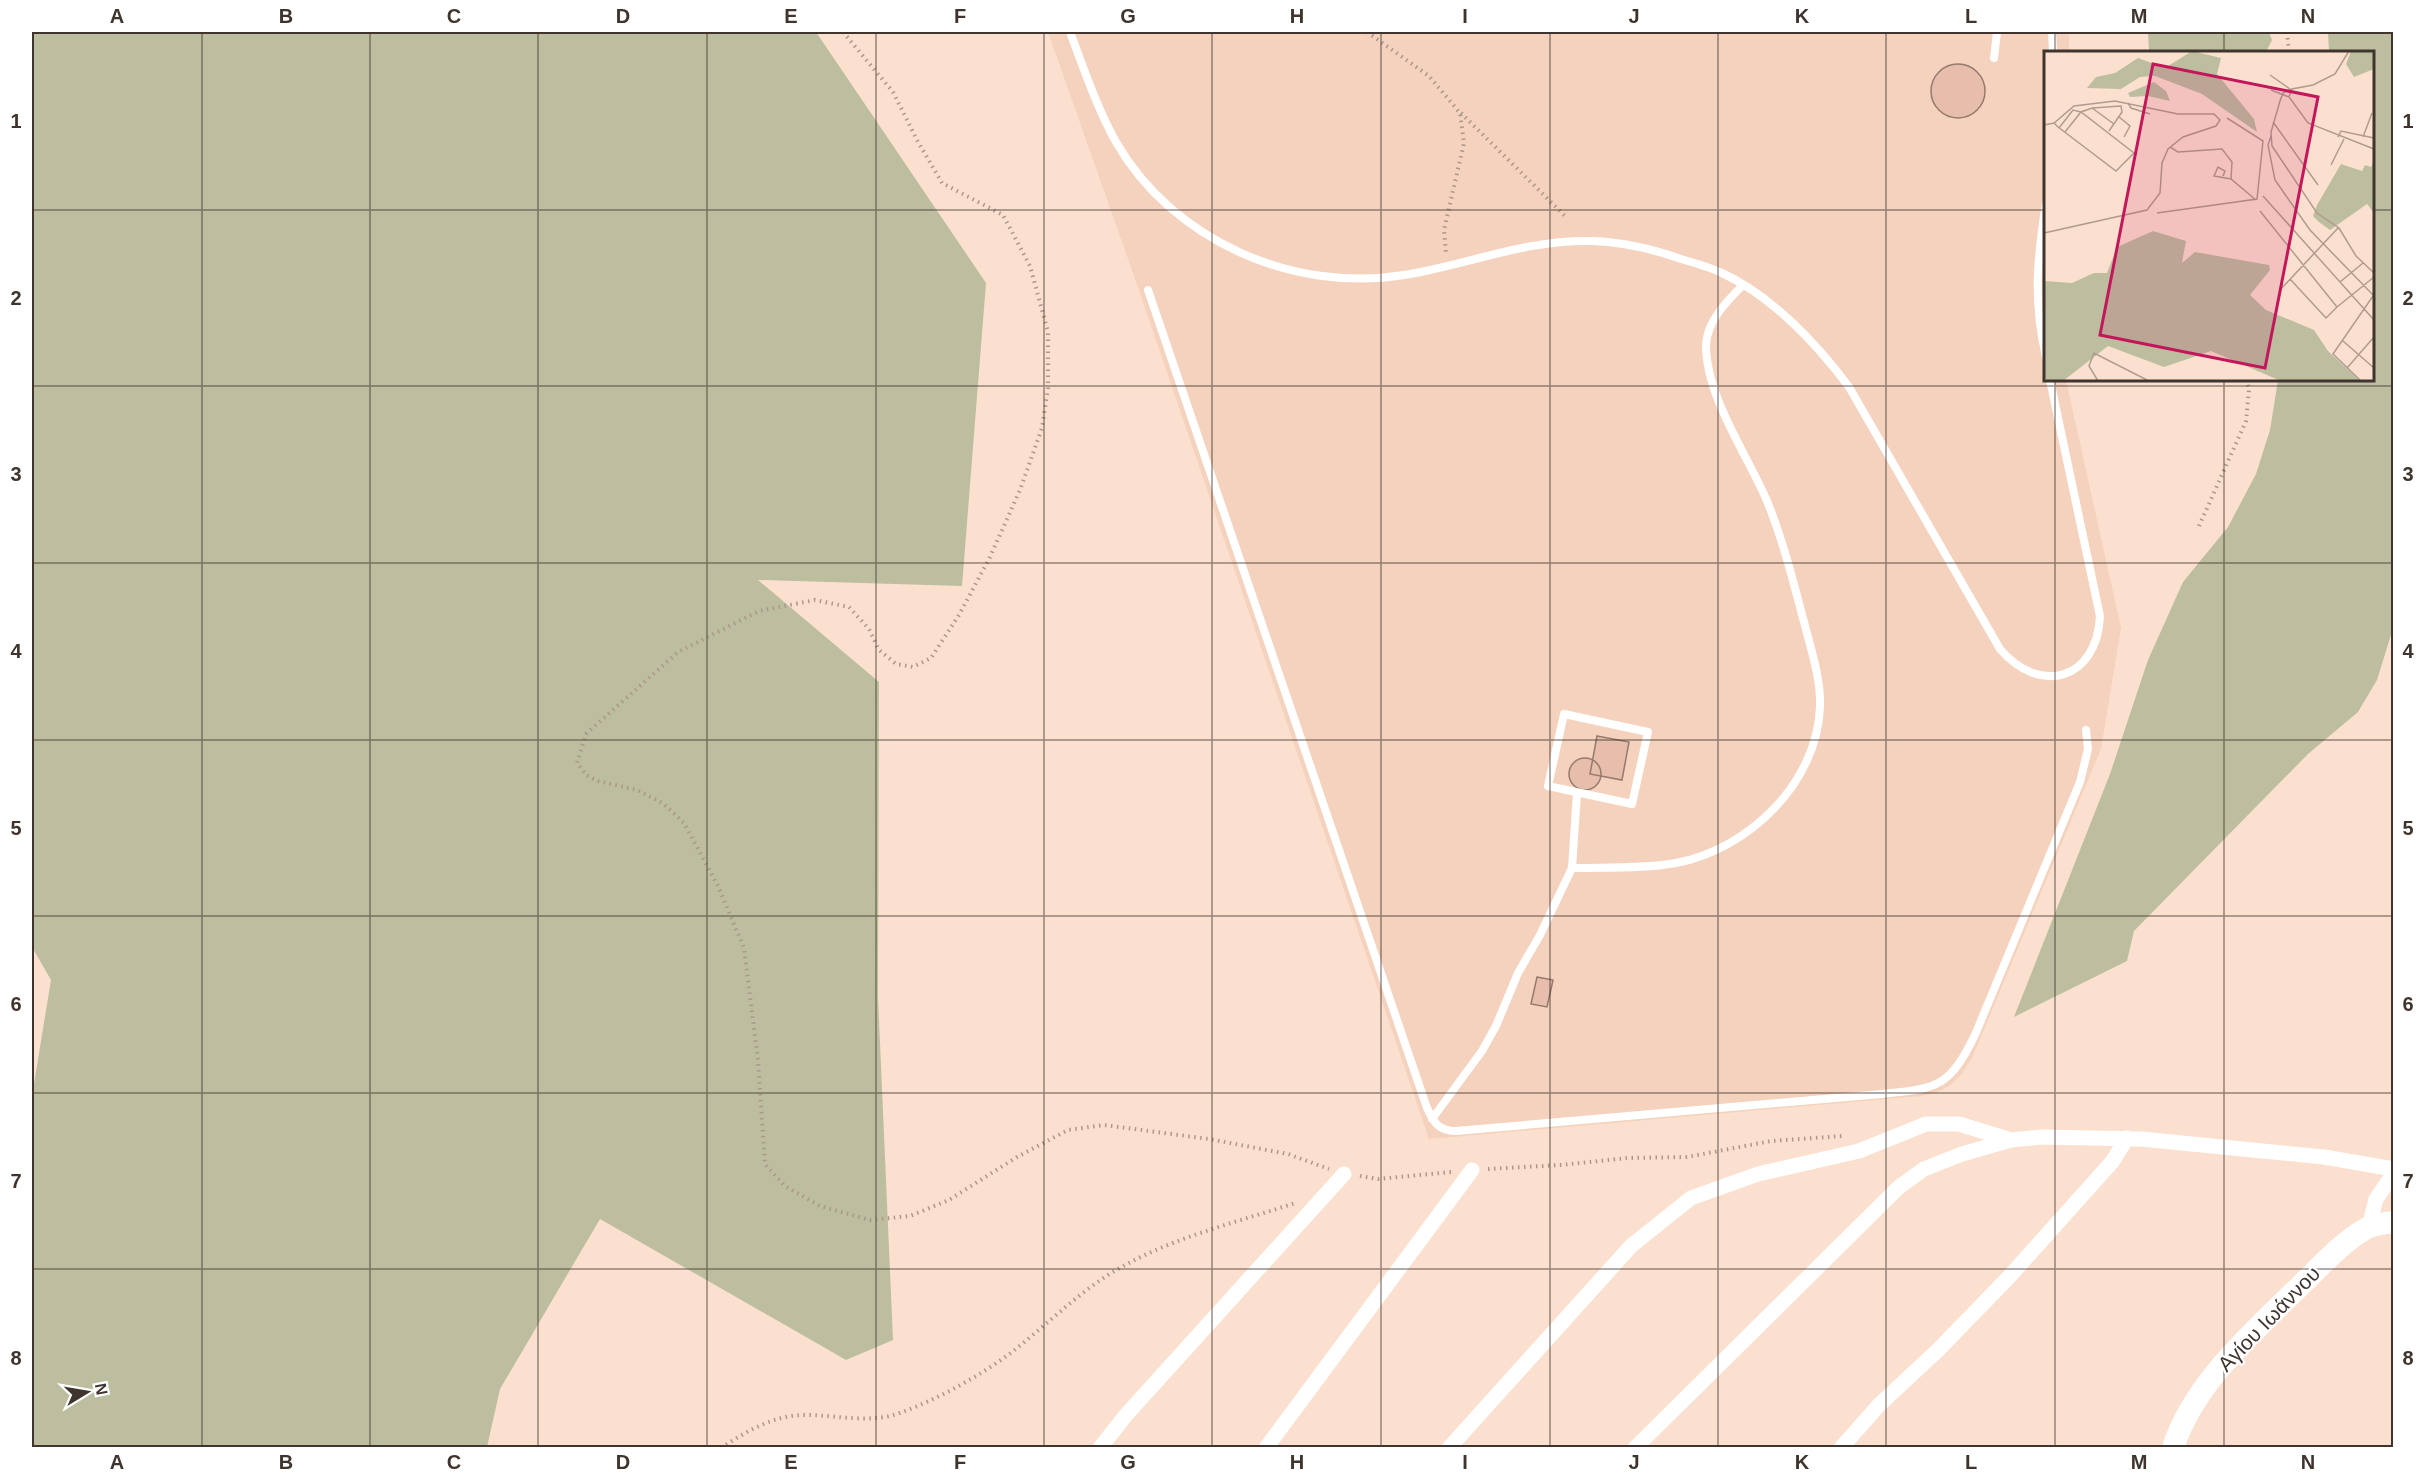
<svg xmlns="http://www.w3.org/2000/svg" width="2425" height="1479" font-family="Helvetica,sans-serif">
  <rect width="100%" height="100%" fill="#fce0cf"/>
  <path fill="#f4d2bd" d="M1048,32h1021v20h-23v328h20l55,248 -20,121 -129,309 -11,17 -12,11 -14,7 -14,3 -492,43 -296,-866z"/>
  <path fill="#bcbe9f" d="M32,32h784l170,251 -24,303 -204,-6 121,102 -1,315 15,343 -47,20 -246,-141 -100,170 -13,58h-455v-351l19,-116 -19,-33z
    M2148,32h121l3,8 -6,12h-117z
    M2328,32h65l1,593 -17,55 -19,32 -50,42 -174,177 -7,30 -113,56 96,-243 38,-114 35,-78 45,-55 28,-53 14,-44 8,-50h94v-328h-43z"/>
  <path fill="#e7beab" stroke="#957a6d" stroke-width="1.5" d="M1931 91a27 27 0 1 1 54 0a27 27 0 1 1-54 0Z
    M1597,736l32,6 -7,38 -32,-6z
    M1569 774a16 16 0 1 1 32 0a16 16 0 1 1-32 0Z
    M1537,977l16,3 -6,27 -16,-3z"/>
  <g fill="none" stroke-linecap="round" stroke-linejoin="round">
    <path stroke="#ac978b" stroke-width="4" stroke-dasharray="1.5 4.5" stroke-linecap="butt" d="M843,32l50,60 24,48 25,43 61,32 27,51 18,66v56l-6,40 -22,62 -30,67 -31,58 -28,43 -18,9 -17,-3 -17,-14 -10,-21 -20,-22 -34,-7 -56,11 -81,41 -92,82 -9,29 9,12 12,6 39,9 27,14 20,19 34,63 26,62 14,112 7,104 20,22 35,20 50,14 40,-4 39,-16 68,-43 51,-27 36,-5 105,14 79,15 41,15
      M1367,32l62,44 31,37 4,30 -20,87 2,24
      M2287,32l2,20
      M1461,113l105,104
      M2199,526l47,-105 3,-31 -2,-10
      M1488,1169l72,-4 68,-7 59,-1 84,-16 71,-5
      M1360,1176l18,3 73,-7
      M721,1448c26,-17 53,-33 84,-33 32,0 64,9 95,-2 38,-14 80,-37 112,-61 32,-25 62,-55 96,-77 57,-36 124,-51 187,-72"/>
    <path stroke="#fff" stroke-width="8" d="M1070,32c14,37 27,76 46,110 57,99 177,151 288,133 63,-10 123,-36 188,-34 30,1 61,8 89,18 14,4 28,8 41,14 50,23 95,71 127,114l151,262c40,47 97,31 100,-33l-50,-236
      M2052,32l1,20
      M1994,58l3,-26
      M2046,203c-9,57 -13,97 0,154
      M1148,290l279,818c7,15 12,23 29,23l426,-37c56,-6 67,-6 93,-59l105,-253 8,-33 -2,-19
      M1564,714l84,18 -16,72 -84,-18z
      M1572,868c34,-1 70,1 104,-5 73,-14 141,-80 144,-156 1,-28 -9,-58 -16,-85 -11,-41 -21,-82 -37,-121 -20,-47 -61,-104 -61,-156 1,-24 21,-44 37,-60
      M1432,1119l50,-68 14,-25 22,-53 22,-38 32,-67 5,-75"/>
    <path stroke="#fff" stroke-width="15" d="M2369,1227l7,-28 18,-26
      M1100,1448l26,-33 218,-241
      M1266,1448l206,-278
      M1449,1448l182,-202 60,-48 67,-24 101,-23 67,-27h33l52,16
      M1635,1448l264,-261 25,-18 38,-15 49,-14 31,-3 99,2 183,18 70,12
      M1841,1448l38,-43 59,-55 70,-72 104,-116 15,-24"/>
    <path stroke="#fff" stroke-width="22" d="M2173,1448c20,-64 81,-117 127,-162 21,-20 42,-44 67,-58 8,-4 17,-5 27,-6"/>
  </g>
  <path fill="none" stroke="#3f342e" stroke-width="1.5" stroke-opacity="0.55" d="M202,32v1416M370,32v1416M538,32v1416M707,32v1416M876,32v1416M1044,32v1416M1212,32v1416M1381,32v1416M1550,32v1416M1718,32v1416M1886,32v1416M2055,32v20M2224,32v20M32,210h2014M2372,210h22M2055,380v1068M2224,380v1068M32,386h2362M32,563h2362M32,740h2362M32,916h2362M32,1093h2362M32,1269h2362"/>
  <g text-anchor="middle" stroke-width="4.5" stroke-linejoin="round" paint-order="stroke">
    <g font-size="21" fill="#3f342e" stroke="#fff">
      <text transform="translate(2269 1319) rotate(-46)" y="7">Αγίου Ιωάννου</text>
    </g>
  </g>
  <g transform="translate(2044 51)">
    <rect width="330" height="330" fill="#fce0cf"/>
    <path d="M148,0l29,7 -4,16 37,45 3,13 -55,-38 -47,-18 -15,1 -19,12 -34,-1 9,-11 19,-4 23,-15 27,10zM307,0h23v18l-20,8 -8,-13zM110,31l12,9 4,10 -22,-5 -18,1 -2,-4zM330,110v52l-7,-9 -37,26 -11,-8 -6,-6 4,-11 24,-41 21,7 3,-6 6,2zM109,180l33,10 -4,22 13,-11 74,13 1,5 -20,25 16,15 48,20 14,21 32,30h-79l-70,-30 -47,16 -56,-21 -45,35h-16l-3,-6v-94l28,2 22,-10h13l10,-26z" fill="#bcbe9f"/>
    <path fill="none" stroke="#b09b8f" stroke-width="1.5" d="M305,0l-14,23 -22,11 -21,4 -3,8 19,26 66,26M226,24l20,14M248,38l-9,4 -3,8 -9,31 1,14 45,67 22,15 17,28 18,17M227,39l18,7M84,52l3,5 19,6M48,57l29,-2 1,6 -13,19M75,66l11,9 -6,11M229,71l45,63M10,72l4,4 58,44 18,-18 -53,-41 -8,-2 -14,18M0,74l10,-2 20,-17 41,-5 63,13h36l6,6 -4,6 -33,11 -15,12 -6,14 -2,30 -13,17 -103,23M21,81l16,-20 11,-4 22,16M227,85l-3,9 7,35 35,50 64,66M294,86l3,-6 33,7M319,86l9,-24M126,96l8,5 44,-3 10,13 -1,17M287,114l13,-26M179,125l2,-5 -7,-4 -4,9 17,3 25,21M219,145l77,86 23,-19M216,160l77,96 -11,11 -36,-39M113,162l100,-14 6,-58 -36,-23M296,231l34,38M236,239l58,-62M293,256l37,-30M299,290l31,27M303,317l27,-31M54,330l-9,-15 5,-13 55,28M317,330l-28,-27 40,-58"/>
    <path fill="#c2185b" fill-opacity="0.15" stroke="#c2185b" stroke-width="3" d="M109,13l165,33 -53,271 -165,-33z"/>
    <rect width="330" height="330" fill="none" stroke="#3f342e" stroke-width="3"/>
  </g>
  <rect width="2425" height="1479" fill="none" stroke="#ffffff" stroke-width="66"/>
  <g transform="translate(87 1392) rotate(79)" stroke="#ffffff" stroke-width="4.5" paint-order="stroke">
  <path d="M0-4.5L10 22L0 15L-10 22Z" fill="#3f342e"/>
  <text y="-9" font-size="16" font-weight="bold" text-anchor="middle" fill="#3f342e">N</text>
  </g>
  <rect x="33" y="33" width="2359" height="1413" fill="none" stroke="#3f342e" stroke-width="2"/>
  <g font-size="20" text-anchor="middle" font-weight="bold" fill="#3f342e">
    <text x="117" y="23">A</text>
    <text x="286" y="23">B</text>
    <text x="454" y="23">C</text>
    <text x="623" y="23">D</text>
    <text x="791" y="23">E</text>
    <text x="960" y="23">F</text>
    <text x="1128" y="23">G</text>
    <text x="1297" y="23">H</text>
    <text x="1465" y="23">I</text>
    <text x="1634" y="23">J</text>
    <text x="1802" y="23">K</text>
    <text x="1971" y="23">L</text>
    <text x="2139" y="23">M</text>
    <text x="2308" y="23">N</text>
    <text x="16" y="128">1</text>
    <text x="2408" y="128">1</text>
    <text x="16" y="305">2</text>
    <text x="2408" y="305">2</text>
    <text x="16" y="481">3</text>
    <text x="2408" y="481">3</text>
    <text x="16" y="658">4</text>
    <text x="2408" y="658">4</text>
    <text x="16" y="835">5</text>
    <text x="2408" y="835">5</text>
    <text x="16" y="1011">6</text>
    <text x="2408" y="1011">6</text>
    <text x="16" y="1188">7</text>
    <text x="2408" y="1188">7</text>
    <text x="16" y="1365">8</text>
    <text x="2408" y="1365">8</text>
    <text x="117" y="1469">A</text>
    <text x="286" y="1469">B</text>
    <text x="454" y="1469">C</text>
    <text x="623" y="1469">D</text>
    <text x="791" y="1469">E</text>
    <text x="960" y="1469">F</text>
    <text x="1128" y="1469">G</text>
    <text x="1297" y="1469">H</text>
    <text x="1465" y="1469">I</text>
    <text x="1634" y="1469">J</text>
    <text x="1802" y="1469">K</text>
    <text x="1971" y="1469">L</text>
    <text x="2139" y="1469">M</text>
    <text x="2308" y="1469">N</text>
  </g>
</svg>
